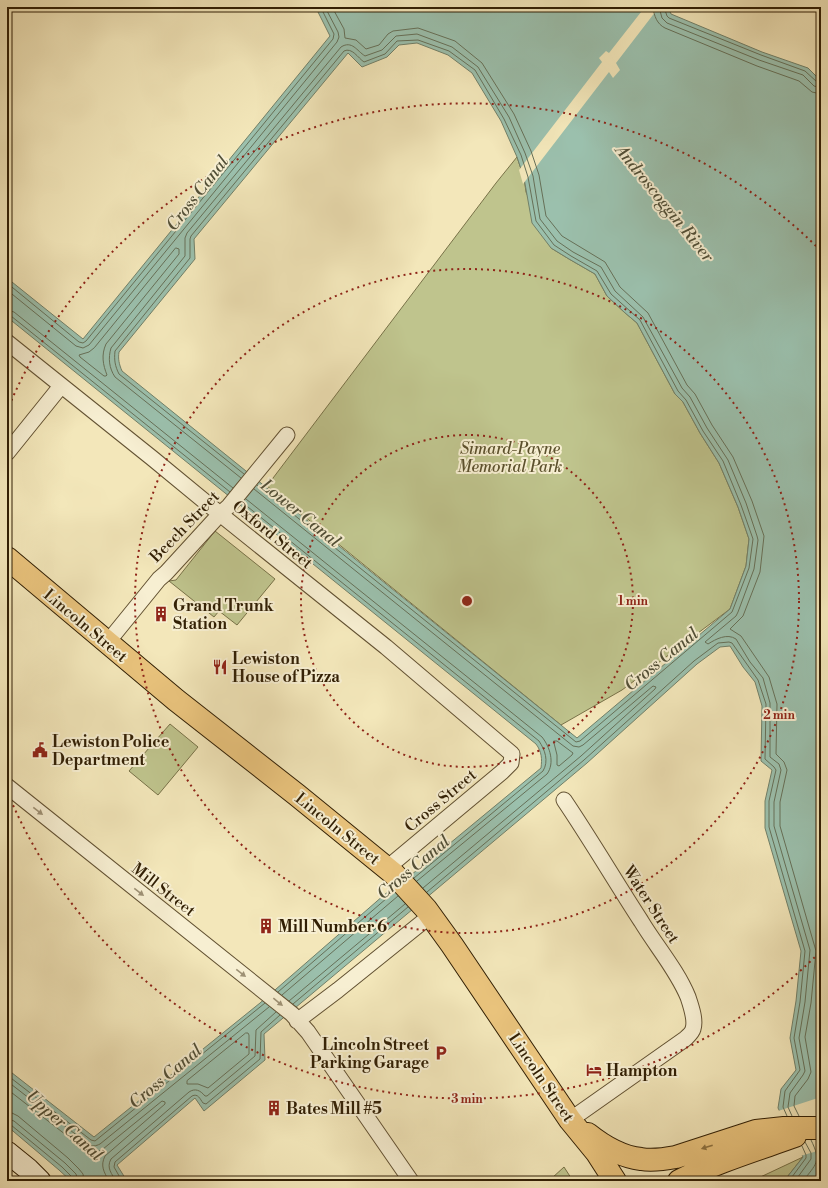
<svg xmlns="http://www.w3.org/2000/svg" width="828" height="1188" font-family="'Libre Bodoni',serif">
  <rect width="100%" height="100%" fill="#f3e7ba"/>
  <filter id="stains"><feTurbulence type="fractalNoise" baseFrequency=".005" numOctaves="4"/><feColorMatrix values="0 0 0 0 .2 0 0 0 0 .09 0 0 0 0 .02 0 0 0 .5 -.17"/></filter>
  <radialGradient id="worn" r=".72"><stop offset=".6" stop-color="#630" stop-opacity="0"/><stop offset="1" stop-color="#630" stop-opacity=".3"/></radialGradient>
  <path fill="#bfc48d" stroke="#787248" d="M517,157l7,21 2,14 25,56 18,11 26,15 12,22 17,16 13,11 38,71 8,8 17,31 19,30 19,44 11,32 -3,27 -16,43 -108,81 -61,35 -294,-239 229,-303z
    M215,531l60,48 -38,46 -18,-14 -5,6 -45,-36 7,-1z
    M170,724l28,23 -40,48 -29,-24z
    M803,1157l-19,24h-32z
    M564,1167l9,14h-23l2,-3z"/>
  <path fill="#9bc0ad" stroke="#718069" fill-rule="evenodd" d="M314,7h354l3,7 91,38 46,16 13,13v1100h-37l19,-24 -25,-49 3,-19 15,-19 -6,-32 6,-37 5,-50 -36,-123v-27l7,-31 -11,-9 1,-55 -7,-24 -12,-15 -13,-21 -10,1 -23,17 -110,99 -323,271 1,26 -61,51 -9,-13 -78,67 10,16h-56l-12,-11 -52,-44v-57l87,68 166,-134 124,-108 36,-27 121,-100c1,-9 1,-16 -5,-24l-529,-427v-39l76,61 247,-303 -12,-24zM417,43l31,12 24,18 29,48 16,36 7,21 8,45 19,25 18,11 26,15 12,22 17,16 13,11 38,71 8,8 17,31 19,30 19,44 11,32 -3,27 -16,43 -153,129 -455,-367c-3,-7 -4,-12 -3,-19l76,-93 -1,-20 154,-186 14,14 25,-10 12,-12z"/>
  <path fill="#f3e7ba" d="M645,7h14l-43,56 4,7 -7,8 -4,-6 -86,112 -4,-14 83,-108 -3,-4 7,-7 3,2z
    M821,1097v53l-21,6 -22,-45z"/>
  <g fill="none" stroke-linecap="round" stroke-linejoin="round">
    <path stroke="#667058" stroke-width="1" d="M332,7l12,22 1,9 11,2 10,9 13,-4 9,-11 5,-3 25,-3 37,13 27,22 32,51 17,37 8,24 7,41 16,20 43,26 15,25 28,26 39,72 8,9 17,31 21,32 19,44 12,35 -4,36 -17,44 -13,13 11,7 28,41 8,27 -1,50 8,8 3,8 -7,32v24l36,125 -5,52 -6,34 6,35 -3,7 -13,17 -1,10 5,10
      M653,7c1,9 4,17 12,21l92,38 42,15 13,11 9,2
      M659,7l3,11 5,5 92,37 44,15 11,11 7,2
      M664,7l3,9 2,2 92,37 44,16 12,11 4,1
      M176,248l3,1v5l-73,90c-5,11 -3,21 1,31l-1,1h-2l-24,-19 -1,-2 10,-3 5,-4z
      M7,283l72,59 4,1 3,-2 247,-302 1,-5 -12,-24 -3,-3
      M7,290l69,56 7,2 6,-3 248,-303 2,-5 -1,-5 -13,-25
      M7,310l7,2 219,176
      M7,315l4,1 219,176
      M244,474l-125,-100c-4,-8 -5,-14 -4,-23l75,-93v-19l1,-3 153,-185c8,-4 14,7 20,11l21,-8 12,-13 21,-1 31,11 26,19 29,49 17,36 7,22 8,44 18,24 17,11 26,15 14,23 29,26 38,71 8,9 17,31 20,30 18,44 12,34 -4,29 -17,44 -152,129 -4,1 -319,-257
      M241,478l-126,-101c-6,-9 -7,-19 -4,-29l74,-92v-18l2,-5 154,-186c11,-7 16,4 24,9l17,-6 14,-14 21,-2 35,13 26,20 31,50 16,36 8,23 7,43 17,22 16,11 28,15 14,24 28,26 39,71 8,9 17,31 21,32 18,43 11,33 1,4 -4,29 -16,43 -2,4 -31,26 3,2c8,-5 19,-11 28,-5l14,23 13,16 7,25v54l9,7 2,6 -7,32v24l36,124 -5,52 -6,36 6,33 -2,4 -13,18 -2,14 4,9
      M254,489l319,257 6,1 4,-2 70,-59 3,1 -1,2 -74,67 -158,132
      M246,499l296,238c8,10 13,26 5,37l-130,107
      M243,503l296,238c6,9 10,20 4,30l-129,107
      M554,741h3l16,12 -1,2 -13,11 -2,-1v-10l-3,-12z
      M427,892l157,-132 110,-99 24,-18 11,-1 3,1 26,37 8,24 -1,55 9,8 2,3 -7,31v26l36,124 -5,51 -6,36 6,32 -15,21 -2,16 4,9
      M278,992l116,-100
      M282,995l116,-99
      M289,1001l116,-97
      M293,1004l115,-97
      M246,1033h2l1,2v19l-41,34 -10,-4h-11v-3z
      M7,1075l84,65 4,1 170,-138
      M7,1081l81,63c4,3 8,2 12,0l169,-137
      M7,1089l77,60c6,4 13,4 19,0l59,-48 3,1v2l-60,52c-5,10 -1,16 4,25
      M7,1113h5l6,3 50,42 11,11 4,5 1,7
      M7,1119l7,2 51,42 11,11 2,7
      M7,1124l4,1 51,42 10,10 1,4
      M116,1181c-4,-7 -10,-13 -5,-22l78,-67c6,-4 11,-2 16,4h2l48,-40 1,-26 20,-18
      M122,1181l-8,-14 1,-5 77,-66c6,-3 8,3 11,7l3,1 54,-45 1,-27 19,-17
      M789,1181l17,-23v-3l-4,-9
      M795,1181l16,-22v-6l-6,-11
      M803,1181c13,-17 19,-19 8,-41"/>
    <g stroke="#625132" stroke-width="17">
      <path id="street" d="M7,342l145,116 68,56 166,133 126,107 -1,9 -9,9 -115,96
        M7,453l54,-67
        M107,643l52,-64 7,-6 54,-59 9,-8 58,-71
        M7,786l285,228 16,18 103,149
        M564,800c27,40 51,81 77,121 15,25 36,49 47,76 3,9 8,23 5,32 -1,4 -5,7 -8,10l-115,81
        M297,1021l41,-31 92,-74"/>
    </g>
    <g stroke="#311f04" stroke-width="23">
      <path id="secondary" d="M7,1152l21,17 12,12"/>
    </g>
    <g stroke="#311f04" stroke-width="24">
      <path id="highway" d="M7,558l169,142 121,95 97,79 32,35 26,36 118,175 27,33 18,28
        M588,1134c15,12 35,23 53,25 12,2 24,0 35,-2l80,-26 28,-3h33
        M679,1181c37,-19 77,-31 116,-45"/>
    </g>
    <use href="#street" stroke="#f7efd2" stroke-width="15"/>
    <use href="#secondary" stroke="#f7efd2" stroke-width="21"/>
    <use href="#highway" stroke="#eac47d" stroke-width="22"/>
  </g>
  <defs><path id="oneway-solid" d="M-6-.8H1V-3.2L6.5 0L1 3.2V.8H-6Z"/></defs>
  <g fill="#9e9175">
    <use href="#oneway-solid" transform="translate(38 811) rotate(38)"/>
    <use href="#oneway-solid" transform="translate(139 892) rotate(38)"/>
    <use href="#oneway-solid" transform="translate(241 973) rotate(38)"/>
    <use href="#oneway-solid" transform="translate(278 1002) rotate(39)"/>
  </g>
  <use fill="#8e7240" href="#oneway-solid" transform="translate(707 1147) rotate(162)"/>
  <g fill="none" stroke="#8f2418" stroke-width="2" stroke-dasharray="2 4">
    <circle cx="467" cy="601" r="166"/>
    <circle cx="467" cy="601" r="332"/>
    <path d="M819 953A498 498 0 0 1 9 796M9 406A498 498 0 0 1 819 249"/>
  </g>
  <defs>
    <g id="building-bare" transform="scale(1.2)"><path d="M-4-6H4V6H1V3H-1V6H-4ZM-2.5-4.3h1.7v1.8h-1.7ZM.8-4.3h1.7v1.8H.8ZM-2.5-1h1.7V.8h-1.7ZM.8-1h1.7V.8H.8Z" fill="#8f2418" stroke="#f7efd2" stroke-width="2.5" paint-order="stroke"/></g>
    <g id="restaurant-bare" transform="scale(1.2)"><path d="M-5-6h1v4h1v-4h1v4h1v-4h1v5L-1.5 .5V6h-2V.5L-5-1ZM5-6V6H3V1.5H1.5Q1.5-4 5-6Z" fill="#8f2418" stroke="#f7efd2" stroke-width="2.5" paint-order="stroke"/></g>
    <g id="civic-bare" transform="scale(1.2)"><path d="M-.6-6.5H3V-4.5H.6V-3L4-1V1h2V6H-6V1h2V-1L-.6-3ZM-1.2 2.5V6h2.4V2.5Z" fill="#8f2418" stroke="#f7efd2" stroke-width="2.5" paint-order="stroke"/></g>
    <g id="parking-bare" transform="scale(1.2)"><path d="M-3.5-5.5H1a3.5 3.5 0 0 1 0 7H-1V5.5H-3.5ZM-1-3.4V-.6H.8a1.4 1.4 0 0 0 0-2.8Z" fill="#8f2418" stroke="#f7efd2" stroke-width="2.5" paint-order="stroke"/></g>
    <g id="hotel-bare" transform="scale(1.2)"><path d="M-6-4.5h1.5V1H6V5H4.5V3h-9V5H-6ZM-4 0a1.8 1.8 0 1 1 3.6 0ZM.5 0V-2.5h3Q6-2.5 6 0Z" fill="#8f2418" stroke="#f7efd2" stroke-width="2.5" paint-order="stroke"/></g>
  </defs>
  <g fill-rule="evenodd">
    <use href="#building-bare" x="161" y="614"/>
    <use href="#restaurant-bare" x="220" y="667"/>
    <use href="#civic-bare" x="40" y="750"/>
    <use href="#building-bare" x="266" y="926"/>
    <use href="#parking-bare" x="441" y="1053"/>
    <use href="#hotel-bare" x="594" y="1070"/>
    <use href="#building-bare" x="274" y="1108"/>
  </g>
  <g text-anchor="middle" stroke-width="4" stroke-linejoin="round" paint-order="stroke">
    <g font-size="16" font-style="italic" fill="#5c512d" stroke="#f7efd2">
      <text x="510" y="454">Simard-Payne<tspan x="510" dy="18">Memorial Park</tspan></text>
    </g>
    <g font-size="16" fill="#311f04" stroke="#f7efd2">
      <text transform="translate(184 526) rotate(-46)" y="6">Beech Street</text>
      <text transform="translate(273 534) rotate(39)" y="6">Oxford Street</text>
      <text transform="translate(86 625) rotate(40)" y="6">Lincoln Street</text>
      <text transform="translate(440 800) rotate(-40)" y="6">Cross Street</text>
      <text transform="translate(338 828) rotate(39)" y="6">Lincoln Street</text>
      <text transform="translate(164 889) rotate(38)" y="6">Mill Street</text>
      <text transform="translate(652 904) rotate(57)" y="6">Water Street</text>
      <text transform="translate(542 1077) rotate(56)" y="6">Lincoln Street</text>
    </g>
    <g font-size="16" font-weight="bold" fill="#311f04" stroke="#f7efd2" text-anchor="start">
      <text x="173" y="611">Grand Trunk<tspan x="173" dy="18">Station</tspan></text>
      <text x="232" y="664">Lewiston<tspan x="232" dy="18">House of Pizza</tspan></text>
      <text x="52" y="747">Lewiston Police<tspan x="52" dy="18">Department</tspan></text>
      <text x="278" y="932">Mill Number 6</text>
      <text x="429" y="1050" text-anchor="end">Lincoln Street<tspan x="429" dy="18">Parking Garage</tspan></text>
      <text x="606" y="1076">Hampton</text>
      <text x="286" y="1114">Bates Mill #5</text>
    </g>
    <g font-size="17" font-style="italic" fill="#514f37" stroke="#f7efd2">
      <text transform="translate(197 193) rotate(-52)" y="6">Cross Canal</text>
      <text transform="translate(665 203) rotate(51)" y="6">Androscoggin River</text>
      <text transform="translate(301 513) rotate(39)" y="6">Lower Canal</text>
      <text transform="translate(661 659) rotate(-39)" y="6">Cross Canal</text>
      <text transform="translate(413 867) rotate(-40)" y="6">Cross Canal</text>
      <text transform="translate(165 1076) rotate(-40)" y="6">Cross Canal</text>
      <text transform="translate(65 1125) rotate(42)" y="6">Upper Canal</text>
    </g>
  </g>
  <circle cx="467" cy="601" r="6" fill="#8f2418" stroke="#f7efd2" stroke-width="2"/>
  <g font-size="12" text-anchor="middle" font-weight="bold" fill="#8f2418" stroke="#f7efd2" stroke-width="4" stroke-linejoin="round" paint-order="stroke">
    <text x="633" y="605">1 min</text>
    <text x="779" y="719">2 min</text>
    <text x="467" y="1103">3 min</text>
  </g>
  <rect width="828" height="1188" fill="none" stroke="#f3e7ba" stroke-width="24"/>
  <rect x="8" y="8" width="812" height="1172" fill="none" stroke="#311f04" stroke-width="2"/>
  <rect x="12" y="12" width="804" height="1164" fill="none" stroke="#311f04"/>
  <rect width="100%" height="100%" filter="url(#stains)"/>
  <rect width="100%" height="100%" fill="url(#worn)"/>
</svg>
